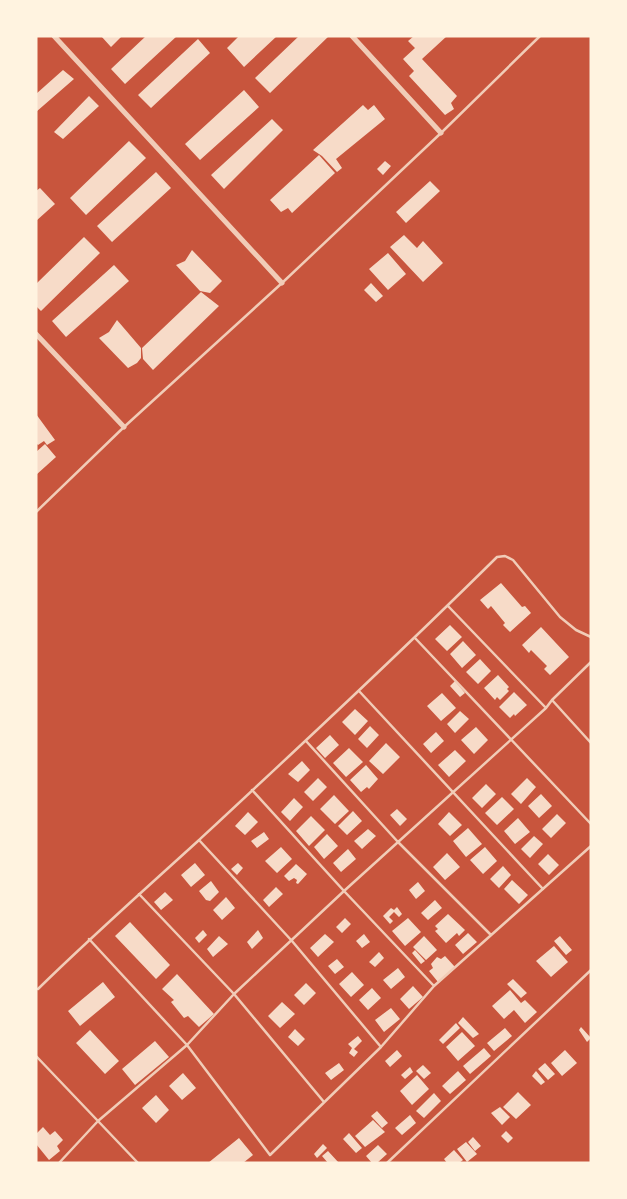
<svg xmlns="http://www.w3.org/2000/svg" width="627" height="1199" font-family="Raleway,sans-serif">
  <rect width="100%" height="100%" fill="#c8553d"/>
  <path fill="#f7dbc8" d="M101,36h21l-11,11z
    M146,36h31l-52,48 -14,-15z
    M239,36h38l-33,31 -17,-19z
    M299,36h30l-59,57 -15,-15z
    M414,36h33l-25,23 35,37 -6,7 3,6 -9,6 -36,-39 5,-5 -11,-12 12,-11 -7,-7z
    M198,39l12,14 -59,55 -13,-13z
    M63,70l11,9 -38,33v-18z
    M244,90l15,17 -59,53 -15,-16z
    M89,96l10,10 -36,33 -9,-7z
    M363,105l5,5 6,-5 11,14 -49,40 6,9 -5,4 -15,-16 -9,-6z
    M272,119l11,11 -59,59 -13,-14z
    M129,141l17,17 -60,57 -16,-17z
    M319,155l16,18 -43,40 -4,-5 -7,4 -11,-12z
    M385,161l6,5 -8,9 -6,-6z
    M156,172l15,16 -59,54 -15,-16z
    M430,181l10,10 -34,32 -10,-11z
    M40,188l15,16 -19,17v-30z
    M404,235l13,13 6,-7 20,22 -20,19 -33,-35z
    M84,237l16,16 -59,58 -5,-5v-22z
    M192,250l30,31 -12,12 -10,-2 -24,-26 9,-4z
    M388,253l18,21 -18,16 -19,-21z
    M114,265l15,16 -63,56 -14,-16z
    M371,283l12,13 -7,6 -12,-12z
    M201,292l18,14 -66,64 -10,-11 -1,-11z
    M117,320l24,28v10l-4,5 -9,5 -29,-30 10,-6z
    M36,414l19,26 -8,5 -3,-4 -6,4 -2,-2z
    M45,444l11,13 -20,18v-23z
    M501,583l21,24 3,-1 6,7 -21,19 -7,-7 2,-2 -14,-17 -3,3 -8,-9z
    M450,625l12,12 -15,14 -12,-12z
    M541,627l28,30 -19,18 -6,-6 3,-3 -16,-16 -2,3 -7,-8z
    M463,641l13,14 -14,13 -12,-14z
    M480,659l11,12 -13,13 -12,-12z
    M498,675l11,12 -2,2 2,2 -9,9 -3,-3 -2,3 -11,-12z
    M455,681l10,12 -5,4 -10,-11z
    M514,692l13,13 -12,11 -1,-2 -4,4 -11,-11z
    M442,693l14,15 -15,13 -14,-15z
    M355,709l13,12 -13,14 -13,-13z
    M460,711l9,8 -14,14 -8,-9z
    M370,726l9,9 -12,13 -9,-9z
    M476,727l12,13 -14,14 -13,-14z
    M436,732l8,9 -13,12 -8,-9z
    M330,735l9,10 -14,13 -9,-10z
    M386,743l14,14 -17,17 -14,-13z
    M349,748l14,14 -17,15 -13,-14z
    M455,750l11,11 -17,16 -11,-12z
    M302,761l8,9 -12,12 -10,-8z
    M366,765l12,14 -9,10 -2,-2 -6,5 -11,-12z
    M318,778l9,9 -14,14 -9,-9z
    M527,778l9,9 -15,17 -10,-10z
    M486,784l10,10 -14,14 -10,-10z
    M541,794l11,12 -13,12 -11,-12z
    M334,795l15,16 -14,13 -15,-15z
    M502,797l12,12 -17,16 -12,-12z
    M294,798l9,9 -13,14 -9,-9z
    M397,809l10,10 -7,7 -10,-11z
    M353,811l9,10 -15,14 -9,-9z
    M248,812l10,10 -13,13 -10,-9z
    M449,812l13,13 -12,11 -12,-12z
    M557,814l9,9 -15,15 -9,-9z
    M311,816l14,14 -16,16 -13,-15z
    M518,818l12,14 -15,12 -11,-13z
    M468,828l14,16 -16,13 -13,-16z
    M368,829l8,7 -14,13 -8,-8z
    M264,832l5,7 -12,9 -6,-7z
    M327,834l11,12 -14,13 -10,-12z
    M534,836l9,8 -13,14 -9,-9z
    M281,847l11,12 -15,14 -12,-12z
    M485,847l12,14 -14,13 -13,-14z
    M348,849l8,10 -15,13 -8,-9z
    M447,853l13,14 -15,13 -12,-13z
    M548,854l11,11 -10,10 -11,-11z
    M195,863l10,12 -14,12 -10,-12z
    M238,863l5,5 -6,7 -6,-6z
    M296,864l11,10 -9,10 -2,-1 1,-3 -3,-2 -5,3 -5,-5z
    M503,866l8,9 -12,13 -9,-9z
    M512,880l16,15 -9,9 -15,-15z
    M211,881l8,11 -9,9 -4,-1 -7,-9z
    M418,882l7,9 -9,8 -7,-9z
    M276,887l7,7 -14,13 -6,-7z
    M165,892l8,8 -12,10 -7,-8z
    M226,897l9,11 -13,12 -9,-10z
    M435,900l7,8 -14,12 -7,-7z
    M397,907l5,7 -3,3 -5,-5 -5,5 4,4 -3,3 -7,-8 8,-8 3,2z
    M448,914l17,16 -6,6 -2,-3 -11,10 -11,-12 3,-2 -3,-3z
    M345,918l6,6 -9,9 -6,-6z
    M408,918l13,14 -16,14 -13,-15z
    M130,922l40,43 -14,14 -41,-43z
    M203,930l4,5 -8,8 -4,-5z
    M258,930l5,8 -11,11 -5,-7z
    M468,933l9,9 -14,12 -8,-9z
    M325,934l9,8 -16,15 -8,-9z
    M364,934l6,8 -8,6 -6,-7z
    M219,936l9,8 -15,13 -6,-8z
    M424,936l13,14 -11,10 -13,-13z
    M560,936l12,14 -6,5 -12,-14z
    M554,946l14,16 -17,15 -15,-16z
    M415,950l10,11 -4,3 -9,-11z
    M379,952l5,6 -9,9 -6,-5z
    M445,956l10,11 -17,15 -9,-11 4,-3 -2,-4 6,-7 4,2z
    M337,959l7,8 -9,7 -7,-8z
    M398,968l7,9 -14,12 -8,-9z
    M352,972l12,13 -13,12 -12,-13z
    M177,974l37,40 -15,13 -11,-11 -4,2 -13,-16 3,-2 -12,-11z
    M513,979l14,14 -6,5 -14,-14z
    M103,982l12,15 -35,29 -12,-15z
    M306,983l10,10 -12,12 -10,-10z
    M413,986l10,11 -14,12 -9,-10z
    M372,988l9,10 -13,12 -9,-10z
    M510,990l11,13 4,-3 12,12 -12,11 -11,-13 -10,9 -12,-13z
    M282,1002l13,12 -15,14 -12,-12z
    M391,1008l9,11 -16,13 -9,-12z
    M463,1017l16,17 -6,4 -15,-15z
    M456,1023l4,5 -17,16 -4,-4z
    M581,1027l10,11 -4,4 -8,-12z
    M505,1028l7,8 -18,15 -7,-8z
    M295,1029l10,10 -7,7 -10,-9z
    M90,1030l29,31 -14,13 -29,-31z
    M462,1032l13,14 -17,15 -12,-14z
    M358,1036l4,5 -8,8 4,3 -4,5 -5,-4 3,-5 -4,-4z
    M155,1041l14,16 -34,28 -13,-16z
    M484,1048l7,8 -21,18 -7,-8z
    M397,1050l5,6 -12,11 -5,-6z
    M565,1050l12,13 -15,13 -11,-13z
    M339,1063l5,7 -13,10 -6,-7z
    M545,1063l10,11 -7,6 -10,-11z
    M423,1065l8,8 -7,6 -8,-8z
    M410,1067l3,5 -8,7 -4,-4z
    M458,1071l8,9 -16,14 -8,-8z
    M536,1071l9,11 -4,3 -9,-9z
    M183,1073l13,15 -14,12 -13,-14z
    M417,1075l12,14 -17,16 -12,-14z
    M518,1092l13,13 -15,14 -13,-12z
    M434,1093l7,8 -17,17 -8,-7z
    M156,1095l13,15 -13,13 -14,-15z
    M500,1107l10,10 -8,8 -11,-12z
    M377,1111l11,12 -6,5 -11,-12z
    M410,1115l6,8 -14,12 -7,-7z
    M373,1120l12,12 -20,15 -10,-11z
    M43,1127l7,8 5,-4 8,9 -6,6 3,5 -11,9 -13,-16v-10z
    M506,1131l7,7 -5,5 -7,-7z
    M349,1133l13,15 -6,5 -13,-14z
    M473,1137l8,9 -6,5 -7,-9z
    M239,1138l14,17 -10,8h-35z
    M466,1142l11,12 -10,8 -10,-13z
    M323,1144l4,4 -10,10 -3,-4z
    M378,1145l9,9 -10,9h-5l-6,-7z
    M454,1150l9,10 -4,3h-12l-3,-4z
    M328,1151l11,12h-11l-6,-7z"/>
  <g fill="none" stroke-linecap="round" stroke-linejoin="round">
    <path stroke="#f1ccb7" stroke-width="2.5" d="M36,512l88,-85 158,-144 159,-150 99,-97
      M448,606l98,102
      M415,638l176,186
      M359,691l184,198
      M552,700l39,43
      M306,741l92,101 93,93
      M252,790l92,101 90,95
      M199,840l93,101 89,106
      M139,894l95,100 90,108
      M89,939l98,106 83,110 111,-108 53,-61 157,-140
      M38,989c52,-51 106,-99 160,-148 101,-94 201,-187 299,-284l8,-1 8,4 47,57 16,13 15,7
      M36,1056l102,107
      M59,1163l39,-42 89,-76 47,-51 110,-103 202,-183 6,-8 39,-38
      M387,1163l204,-193"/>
    <path stroke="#f1ccb7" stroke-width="5" d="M54,36l228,247
      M352,36l89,97
      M36,334l88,93"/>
  </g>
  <rect width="627" height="1199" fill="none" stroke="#fff3e0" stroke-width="75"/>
</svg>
